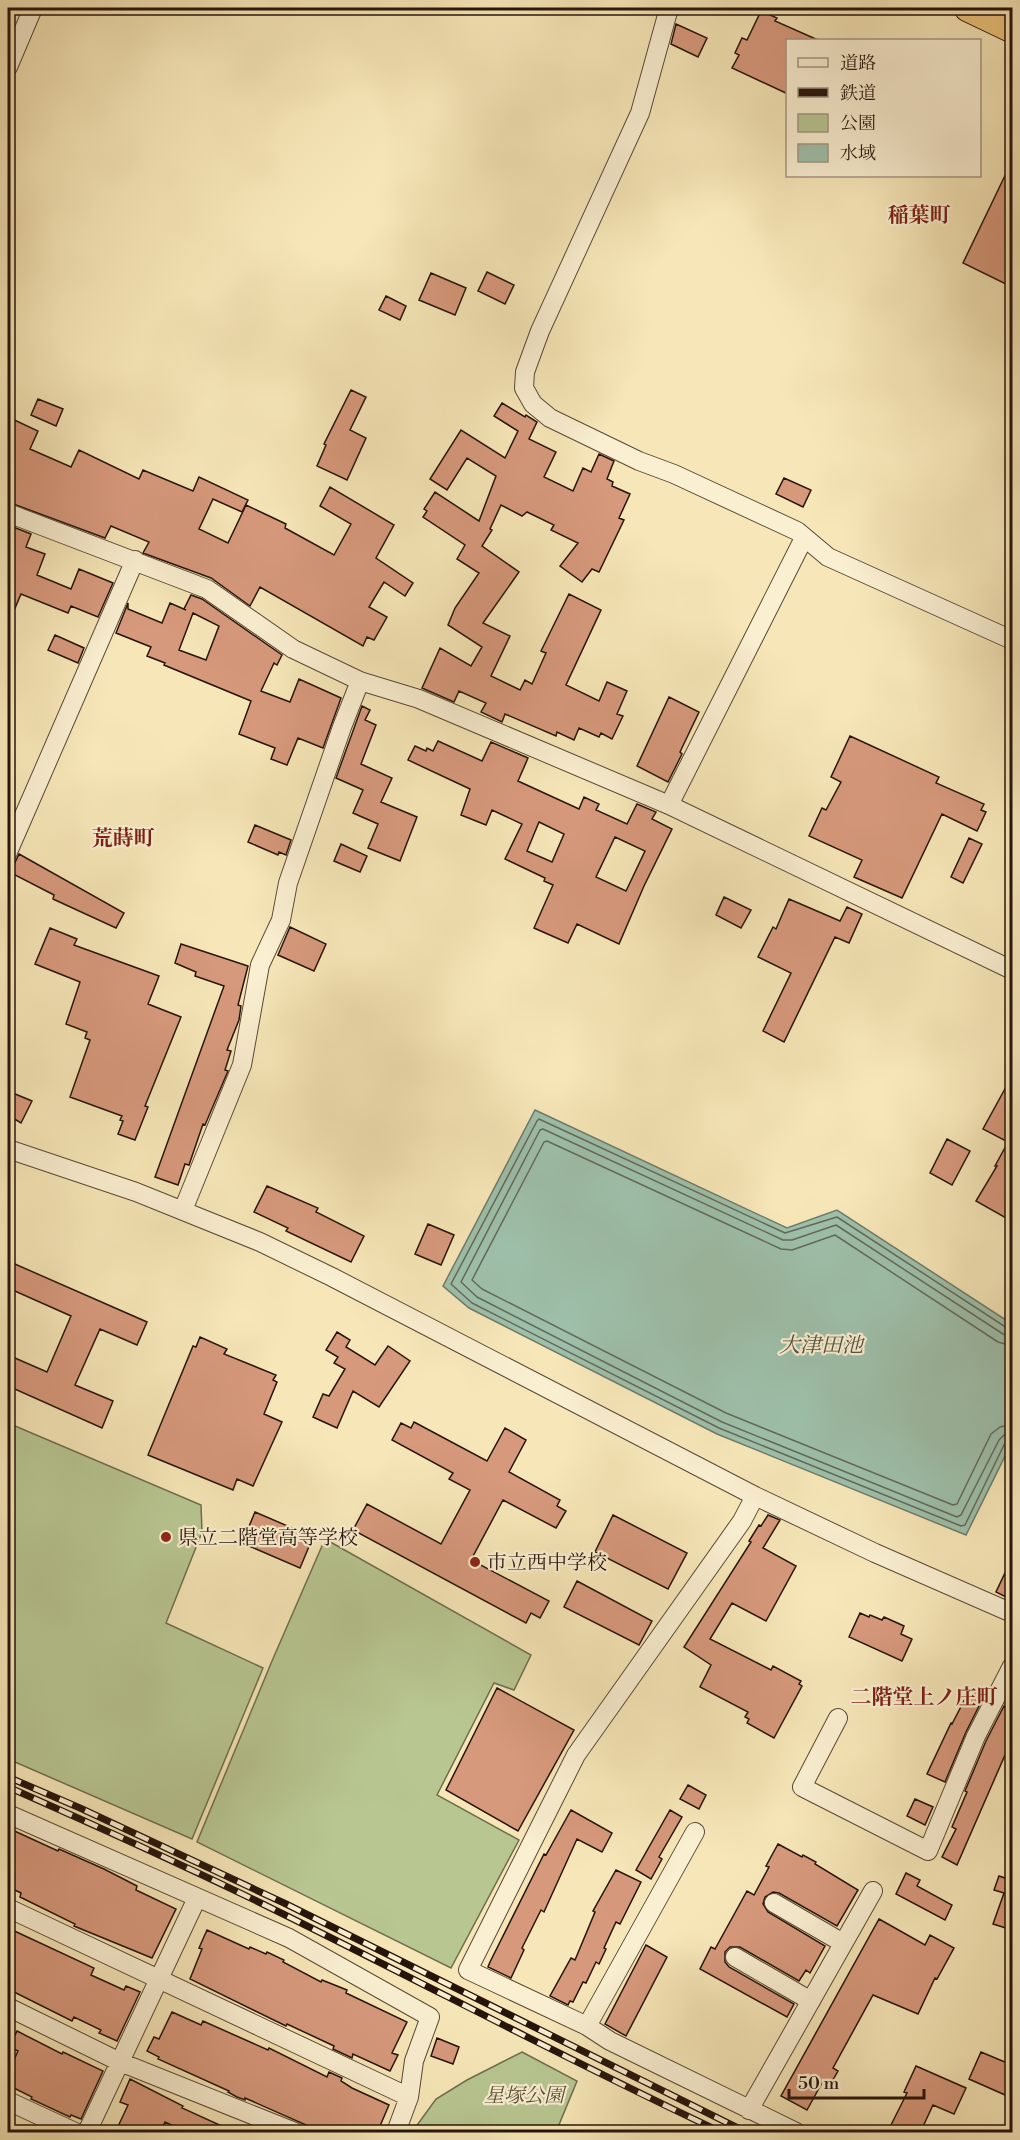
<svg xmlns="http://www.w3.org/2000/svg" width="1020" height="2140" font-family="'Libre Bodoni','Noto Serif JP',serif">
  <rect width="100%" height="100%" fill="#f7e7b8"/>
  <filter id="stains"><feTurbulence type="fractalNoise" baseFrequency=".00333" numOctaves="4"/><feColorMatrix values="0 0 0 0 .2 0 0 0 0 .09 0 0 0 0 .02 0 0 0 .5 -.17"/></filter>
  <radialGradient id="worn" r=".72"><stop offset=".6" stop-color="#630" stop-opacity="0"/><stop offset="1" stop-color="#630" stop-opacity=".3"/></radialGradient>
  <path fill="#b8c792" stroke="#6f6e4e" stroke-width="1.5" d="M8,1423l193,82 1,27 -36,91 97,45 -71,171 -184,-80z
    M325,1539l206,116 -17,35 -20,-7 -57,112 82,45 -68,128 -254,-126 75,-181z
    M522,2052l55,29 -21,51h-141v-4l21,-29 31,-19z"/>
  <path fill="#9ec0ab" stroke="#6e7b6b" stroke-width="1.5" d="M535,1110l252,118 50,-18 175,114v118l-46,93 -249,-101 -248,-126 -26,-22z"/>
  <g fill="none" stroke-linecap="round" stroke-linejoin="round">
    <path stroke="#626a5b" stroke-width="1.5" d="M1012,1329l-5,-1 -170,-111 -52,16 -246,-114 -2,2 -86,163 21,19 247,125 242,98 4,-1 39,-80 8,-4
      M1012,1337l-9,-3 -167,-109 -44,15h-9l-240,-111 -3,1 -79,152 16,15 245,125 235,95 4,-2 38,-75 5,-5 8,-2
      M1012,1346l-14,-4 -163,-107 -43,15 -11,-1 -234,-108 -3,1 -72,138 10,9 244,124 227,92 4,-1 34,-70 9,-7 12,-3"/>
  </g>
  <path fill="#d7997c" stroke="#26140b" stroke-width="1.5" fill-rule="evenodd" d="M761,11l16,7 -2,3 43,19h-30v54l-56,-26 7,-13 -4,-2 7,-15 5,2z
    M676,24l31,14 -9,19 -27,-13z
    M1012,161v126l-49,-24z
    M487,272l27,13 -9,19 -27,-13z
    M431,273l35,15 -11,27 -36,-15z
    M386,296l20,10 -6,14 -21,-10z
    M351,390l15,7 -16,33 16,8 -19,42 -30,-14 9,-21 -2,-1z
    M38,399l25,10 -7,17 -25,-11z
    M502,403l23,14 1,-2 11,7 -8,17 27,13 -12,25 29,14 10,-23 8,4 8,-18 15,7 -7,18 6,3 -1,4 18,8 -11,24 5,2 -25,52 -7,-3 -10,13 -22,-16 18,-23 -27,-13 3,-5 -27,-13 -5,4 -21,-11 -11,24 2,1 -10,16 37,26 -36,51 27,13 -19,40 29,14 5,-10 7,4 14,-31 -5,-2 28,-57 32,16 -35,75 33,16 8,-19 20,9 -10,23 6,2 -11,23 -11,-6 -2,4 -20,-9 -5,12 -17,-8 -1,4 -51,-22 -3,8 -21,-10 5,-9 -27,-12 -5,11 -32,-14 18,-40 31,18 11,-19 -34,-22 7,-17 24,-35 -22,-14 8,-14 -42,-28 4,-6 -3,-2 11,-17 44,29 17,-45 -29,-18 -20,32 -17,-11 31,-49 44,28 13,-27 -24,-15z
    M8,417l30,14 -8,18 41,18 8,-17 60,29 4,-9 50,21 6,-14 49,23 -6,12 -29,-13 -14,30 29,14 18,-38 40,19 -1,4 49,27 17,-31 -31,-18 10,-19 64,38 -18,33 37,25 -8,13 -21,-14 -15,25 18,10 -13,23 -7,-3 -4,9 -103,-59 -10,19 -39,-28 -68,-25 6,-11 -38,-16 -6,12 -97,-36z
    M784,478l27,12 -8,17 -27,-13z
    M8,525l23,9 -5,13 19,7 -8,21 34,14 8,-20 34,14 -15,34 -27,-11 -3,7 -47,-19 -13,31z
    M191,595l11,4 80,56 -5,10 -3,-2 -13,28 29,11 9,-23 42,19 -18,50 -25,-10 -11,27 -16,-6 4,-11 -36,-14 12,-33 -87,-36 1,-2 -18,-7 4,-9 -35,-14 12,-30v6l34,14 8,-20 16,7 -2,-1zM193,613l26,13 -13,34 -27,-10z
    M55,635l29,13 -6,15 -30,-13z
    M669,697l30,15 -19,40 2,2 -14,28 -31,-16z
    M362,706l8,4 -5,10 11,5 -15,39 31,14 -11,24 36,15 -17,44 -32,-13 10,-24 -25,-11 10,-23 -27,-12z
    M850,736l89,41 -3,6 48,21 -3,6 5,2 -9,19 -35,-17 -40,84 -48,-21 8,-17 -53,-24 13,-28 4,2 15,-28 -10,-5z
    M438,741l44,20 9,-19 37,16 -10,23 61,28 5,-12 15,7 -3,6 31,14 10,-20 19,8 -4,7 20,10 -28,57 -25,58 -42,-20 -9,19 -34,-15 19,-43 -9,-4 1,-3 -40,-19 17,-35 -30,-14 -6,15 -25,-10 9,-26 -62,-29 7,-14 11,5 1,-3 6,3zM539,822l25,12 -12,28 -25,-11zM615,837l30,14 -19,40 -30,-14z
    M255,825l36,15 -5,15 -7,-3 -1,3 -30,-13z
    M969,838l13,6 -19,39 -12,-6z
    M341,844l26,12 -7,16 -26,-11z
    M19,854l105,59 -8,15 -63,-29 1,-4 -39,-20 -4,-4z
    M724,897l27,13 -10,18 -25,-13z
    M789,899l51,22 7,-14 15,7 -13,29 -14,-6 -51,105 -21,-11 28,-58 -33,-16 15,-30 3,2z
    M290,927l36,17 -12,27 -36,-16z
    M50,928l27,11 -3,6 85,31 -11,28 33,13 -36,89 3,1 -13,33 -17,-6 5,-13 -3,-1 2,-4 -52,-19 20,-57 -5,-2 2,-6 -21,-8 14,-42 -45,-18z
    M181,944l67,22 -10,39 3,1 -2,14 -12,30 4,1 -6,19 3,1 -23,54 -2,-1 -14,41 -4,-1 -7,21 -23,-8 69,-191 -29,-10 1,-4 -21,-9z
    M1012,1076v131l-6,11 -30,-17 21,-35h-2l13,-24 -25,-13z
    M8,1091l24,10 -11,22 -13,-8z
    M947,1139l23,12 -18,34 -22,-12z
    M267,1186l51,22 -2,4 48,24 -13,26 -65,-31 2,-3 -34,-16z
    M428,1224l26,11 -13,30 -26,-11z
    M8,1261l139,61 -10,23 -37,-16 -25,56 38,16 -11,27 -94,-42v-31l39,17 24,-56 -63,-28z
    M337,1332l13,8 -4,7 29,18 13,-19 22,15 -31,46 -26,-16 -16,37 -24,-11 10,-23 6,2 16,-27 -11,-6 4,-6 -12,-7z
    M200,1337l27,12 -3,5 52,21 -3,5 4,2 -13,32 18,8 -29,64 -16,-7 -4,11 -85,-35 45,-109 3,1z
    M414,1422l73,39 18,-33 21,12 -17,32 51,28 -3,6 9,5 -10,17 -53,-28 -32,60 78,41 -9,17 -9,-5 -5,10 -173,-93 14,-26 74,40 29,-54 -21,-11 4,-6 -61,-33 9,-17 10,5z
    M255,1512l58,25 -13,31 -58,-25z
    M613,1515l74,38 -19,36 -73,-37z
    M768,1515l12,5 -17,28 33,18 -30,55 -34,-18 -22,36 61,31 2,-4 28,15 -2,3 3,2 -28,52 -27,-15 2,-4 -4,-2 3,-5 -48,-25 11,-22 -27,-18 67,-105 -2,-1 10,-16 2,1z
    M1012,1558v32l-4,8 -12,-6z
    M577,1581l75,40 -13,24 -75,-38z
    M860,1613l9,4 1,-2 12,5 2,-3 20,9 -3,8 11,5 -10,22 -53,-24z
    M497,1688l77,42 -56,101 -72,-41z
    M970,1689l14,7 -18,36 -21,50 -18,-8 24,-51 1,1z
    M1004,1706l8,4v29l-55,126 -15,-8 14,-28 -4,-2 15,-35 -2,-1 21,-50z
    M688,1785l18,10 -7,14 -19,-10z
    M915,1799l18,8 -8,18 -18,-9z
    M571,1810l41,23 -10,19 -25,-13 -33,73 -3,-2 -19,38 2,2 -13,28 -23,-11 2,-5 54,-108 2,1z
    M670,1810l12,7 -23,40 3,2 -11,20 -15,-9z
    M8,1828l50,23 1,-2 45,20 33,17 -1,4 40,19 -24,49 -78,-32 1,-2 -55,-27 1,-4 -13,-6z
    M778,1844l24,13 1,-2 13,7 -1,2 43,26 -21,36 -58,-33 -6,-1 -8,5 -2,7 5,8 57,34 -15,27 -4,-3 -7,11 -59,-34h-10l-5,5v10l4,5 65,37 -7,13 -87,-48 11,-22 4,2 32,-58 7,4 15,-28 -3,-1z
    M616,1870l25,12 -21,42 -4,-2 -12,26 2,1 -7,15 -3,-2 -10,21 -3,-1 -10,20 -3,-1 -2,4 -18,-9 21,-38 4,2 20,-48 -2,-1z
    M906,1873l14,7 -3,6 35,19 -7,15 -49,-26z
    M1010,1874l2,1v55l-19,-6 11,-31 -10,-3 5,-14 9,3z
    M879,1919l46,26 5,-10 24,13 -17,31 -2,-1 -17,36 -45,-19 -40,73 5,3 -8,14 -7,-4 -16,29 -26,-14z
    M8,1928l86,40 -3,7 33,15 2,-4 14,6 -23,49 -18,-8 2,-3 -27,-13 -2,4 -64,-32v-33l3,-9 -3,-1z
    M207,1930l42,19 1,-2 16,7 1,-2 17,8 -1,2 38,20 1,-2 25,10 -1,3 61,29 -15,31 6,2 -8,16 -37,-17 -1,4 -19,-9 1,-3 -47,-22 -1,2 -96,-47 12,-30 -3,-1z
    M646,1945l21,12 -41,79 -21,-12z
    M172,2012l29,13 2,-4 65,29 1,-2 58,29 2,-5 13,6 -1,3 11,7 37,17 -12,28h-53l-79,-35v2l-8,-3 -9,-5 1,-1 -71,-32 1,-2 -12,-6 7,-14 5,2z
    M17,2031l45,23 1,-2 40,19 -22,48 -10,-4 -1,2 -39,-18 1,-2 -24,-12v-12l10,-22 -9,-4z
    M437,2038l22,9 -6,17 -22,-8z
    M981,2052l31,13v33l-43,-19z
    M916,2066l50,22 -12,26 -21,-9 -13,28h-33l20,-40 -3,-1z
    M130,2079l53,27 -1,2 55,25h-48l-24,-11 -5,11h-45l13,-28 -8,-3z"/>
  <g fill="none" stroke-linecap="round" stroke-linejoin="round">
    <g stroke="#5a4936" stroke-width="20">
      <path id="minor" d="M669,8l-29,105 -100,218 -15,41 -1,16 9,16 17,14 89,43 35,13 123,57 31,26 184,83
        M8,67l25,-59
        M8,513l199,76 86,60 67,32 59,18 250,106 343,165
        M669,805l135,-267
        M8,852l127,-292
        M8,1149l128,43 124,50 72,35 423,219 120,57 137,60
        M183,1210l59,-145 18,-100 21,-45 7,-37 54,-156 18,-46
        M755,1496l-13,25 -166,234 -108,215 119,56 23,15 186,91
        M838,1718l-36,69 126,64 48,-115 36,-70
        M8,1814l281,124 141,79 -16,44 -5,36 -13,35
        M774,1903l69,40
        M8,1908l401,189
        M735,1957l76,44
        M8,2007l112,55 175,70
        M587,2026l108,-194
        M8,2101l67,31
        M749,2110l124,-219
        M87,2132l110,-234"/>
    </g>
    <g stroke="#26140b" stroke-width="29">
      <path id="highway" d="M968,8l44,21"/>
    </g>
    <use href="#minor" stroke="#faefd1" stroke-width="18"/>
    <use href="#highway" stroke="#ecc47c" stroke-width="27"/>
    <g stroke="#26140b" stroke-width="7">
      <path id="rail" d="M8,1777l72,31 204,95 462,229
        M8,1787c91,40 182,81 271,125 148,73 293,150 442,220"/>
    </g>
    <use href="#rail" stroke="#faefd1" stroke-width="4.5" stroke-dasharray="14" stroke-linecap="butt"/>
  </g>
  <g fill="#8f2418" stroke="#faefd1" stroke-width="2">
    <circle cx="166" cy="1537" r="6"/>
    <circle cx="475" cy="1562" r="6"/>
  </g>
  <g text-anchor="middle" stroke-width="4.5" stroke-linejoin="round" paint-order="stroke">
    <g font-size="20" fill="#26140b" stroke="#faefd1" text-anchor="start">
      <text x="178" y="1544">県立二階堂高等学校</text>
      <text x="487" y="1569">市立西中学校</text>
    </g>
    <g font-size="20" font-style="italic" fill="#59533a" stroke="#faefd1">
      <text x="524" y="2102">星塚公園</text>
    </g>
    <g font-size="21" font-weight="bold" fill="#7a1f14" stroke="#faefd1">
      <text x="919" y="222">稲葉町</text>
      <text x="123" y="845">荒蒔町</text>
      <text x="924" y="1704">二階堂上ノ庄町</text>
    </g>
    <g font-size="21" font-style="italic" fill="#505043" stroke="#faefd1">
      <text x="821" y="1352">大津田池</text>
    </g>
  </g>
  <rect width="1020" height="2140" fill="none" stroke="#f7e7b8" stroke-width="30"/>
  <rect x="9" y="9" width="1002" height="2122" fill="none" stroke="#26140b" stroke-width="3"/>
  <rect x="15" y="15" width="990" height="2110" fill="none" stroke="#26140b" stroke-width="1.5"/>
  <rect x="786" y="39" width="195" height="138" fill="#faefd1" stroke="#a59782" stroke-width="1.5"/>
  <rect x="798" y="58" width="30" height="9" fill="#faefd1" stroke="#a59782" stroke-width="1.5"/>
  <text x="840" y="69" font-size="18" fill="#26140b">道路</text>
  <rect x="798" y="88" width="30" height="9" fill="#26140b" stroke="#a59782" stroke-width="1.5"/>
  <text x="840" y="99" font-size="18" fill="#26140b">鉄道</text>
  <rect x="798" y="114" width="30" height="18" fill="#b8c792" stroke="#a59782" stroke-width="1.5"/>
  <text x="840" y="129" font-size="18" fill="#26140b">公園</text>
  <rect x="798" y="144" width="30" height="18" fill="#9ec0ab" stroke="#a59782" stroke-width="1.5"/>
  <text x="840" y="159" font-size="18" fill="#26140b">水域</text>
  <path d="M789 2089v9h135v-9" fill="none" stroke="#26140b" stroke-width="3"/>
  <text x="798" y="2089" font-size="18" fill="#26140b" stroke="#faefd1" stroke-width="4.5" paint-order="stroke">50 m</text>
  <rect width="100%" height="100%" filter="url(#stains)"/>
  <rect width="100%" height="100%" fill="url(#worn)"/>
</svg>
